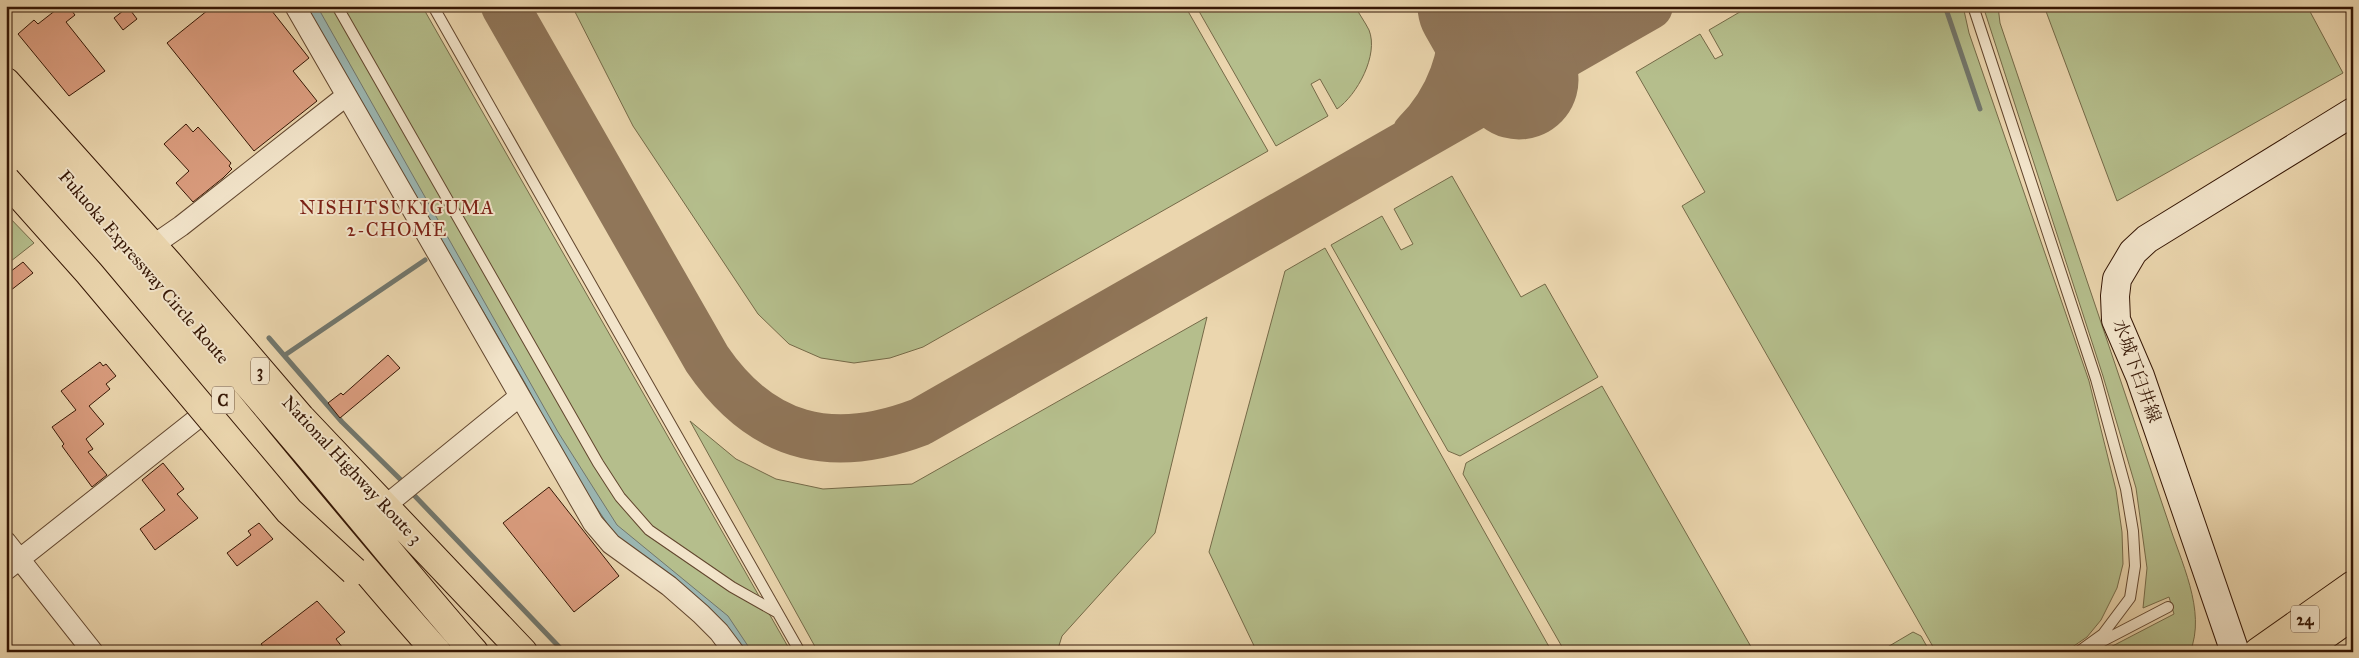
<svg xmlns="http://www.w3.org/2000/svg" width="2359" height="658" font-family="'IM FELL Great Primer','Noto Serif JP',serif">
  <rect width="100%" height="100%" fill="#ebd6ae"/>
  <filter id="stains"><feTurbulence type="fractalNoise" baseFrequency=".004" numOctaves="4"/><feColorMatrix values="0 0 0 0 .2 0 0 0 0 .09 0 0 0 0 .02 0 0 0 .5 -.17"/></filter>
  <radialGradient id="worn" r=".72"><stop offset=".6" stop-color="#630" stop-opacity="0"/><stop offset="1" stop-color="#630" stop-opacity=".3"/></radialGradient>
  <path fill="#b5be8c" stroke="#756a48" d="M305,6h117l369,646h-50l-124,-114 -41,-61 -51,-94z
    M572,6h613l83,145 -345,196 -33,11 -36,5 -33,-5 -32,-14 -31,-30 -125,-188z
    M1196,6h159c4,8 10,16 14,24 10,25 -12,65 -32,79l-17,-30 -9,5 17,32 -52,30z
    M1750,6h213l6,27 120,348 27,109 6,42 1,32 -6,24 -16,32 -14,17 -22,15h-129l-254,-446 23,-14 -69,-120 64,-38 15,25 8,-4 -14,-25z
    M1983,6h15l2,17 168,498c12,39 39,90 22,131h-89l73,-38 -5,-17 -26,11 4,-40 -11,-80 -33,-112z
    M2044,6h263l36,67 -226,128z
    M1452,176l69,121 24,-13 53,93 -138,79 -12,-5 -117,-206 51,-29 19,34 12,-6 -19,-35z
    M6,214l28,29 -28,22z
    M1325,248l227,404h-295l-48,-100 76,-281z
    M1207,317l-52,216 -93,103 -5,16h-239l-128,-231 46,38 40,20 47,10 89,-5z
    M1602,386l152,266h-189l-102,-178 3,-11z
    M1913,632l8,4 9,16h-51z"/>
  <path fill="#9bb7b3" stroke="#72776d" d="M305,6h12l241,426 59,93 111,91 24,36h-10l-125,-114 -41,-61 -51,-94z"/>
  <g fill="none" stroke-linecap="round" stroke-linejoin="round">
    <path stroke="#72776d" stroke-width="5" d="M1945,6l35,103
      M269,338l73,84 59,58
      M285,355l140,-95
      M412,493l152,159"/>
    <path stroke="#907659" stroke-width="48" d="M505,6l202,353c54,79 124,97 213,63l729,-416
      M1509,6c36,15 76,21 114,10
      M1416,134c34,-34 50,-79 47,-128"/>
    <path stroke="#907659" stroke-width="119" d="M1477,6l42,74"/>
  </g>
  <path fill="#db9d7f" stroke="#351604" d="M61,6h7l7,9 -9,7 39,49 -36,25 -51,-62 16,-14 4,4z
    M213,6h55l41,52 -16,13 24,30 -63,50 -87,-108z
    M128,7l9,12 -14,11 -9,-12z
    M186,124l7,8 5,-5 33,36 -2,3 3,3 -9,9 -30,24 -17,-19 13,-12 -25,-27z
    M23,262l10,11 -27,21v-19z
    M388,355l12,13 -60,50 -12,-15 13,-10 2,2z
    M100,362l3,4 3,-2 10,12 -10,8 4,5 -21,17 15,18 -18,15 7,10 -5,3 19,23 -15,12 -30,-41 2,-2 -12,-17 24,-17 -15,-19z
    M163,463l21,26 -7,5 21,24 -43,32 -15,-21 25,-19 -23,-30z
    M549,487l70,89 -45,36 -71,-89z
    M259,523l14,16 -36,27 -10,-13 24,-18 -3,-4z
    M317,601l28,31 -9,7 10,13h-79l-6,-8z"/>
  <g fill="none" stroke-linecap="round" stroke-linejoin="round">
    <g stroke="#62462e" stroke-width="12">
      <path id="lane" d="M337,6l261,457 22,34 29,33 83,57 46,26
        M433,6l367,646
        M1973,6l123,373 30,110 7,42 2,35 -5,32 -27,36 -25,18
        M2097,644l71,-37"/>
    </g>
    <g stroke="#62462e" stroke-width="22">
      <path id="street" d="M295,6l298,517 18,21 58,42 32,28 18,18 15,20
        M152,246l29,-20 165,-130
        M385,506l135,-110
        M6,542l87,110
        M6,570l192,-152"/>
    </g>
    <g stroke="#351604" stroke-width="30">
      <path id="secondary" d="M2235,652l-95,-276 -24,-56 -1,-24 2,-17 16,-27 14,-13 206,-127"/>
    </g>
    <g stroke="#351604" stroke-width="30">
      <path id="primary" d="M2258,652l95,-67
        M2301,652l52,-37"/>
    </g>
    <g stroke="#351604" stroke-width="30">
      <path id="highway" d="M6,82l162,181 133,155 222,234
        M6,113c100,108 198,219 293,331 59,69 115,140 175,208
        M6,150c153,159 284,338 431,502"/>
    </g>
    <use href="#lane" stroke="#f2e4ca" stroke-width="10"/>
    <use href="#street" stroke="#f2e4ca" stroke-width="20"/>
    <use href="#secondary" stroke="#f2e4ca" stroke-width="28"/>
    <use href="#primary" stroke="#ebd6ae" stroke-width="28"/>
    <use href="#highway" stroke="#ebd6ae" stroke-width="28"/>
    <g stroke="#351604" stroke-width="30" stroke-linecap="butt">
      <path id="highway-bridge" d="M6,180l83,93 200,238 65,60"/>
    </g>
    <use href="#highway-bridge" stroke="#ebd6ae" stroke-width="28"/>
  </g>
  <g text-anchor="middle" stroke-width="4" stroke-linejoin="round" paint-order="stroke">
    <g fill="#f2e4ca" stroke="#6e543f" stroke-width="1">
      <rect x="251" y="357.5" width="18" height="27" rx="4"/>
      <rect x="212" y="386.5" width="22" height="27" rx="4"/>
      <rect x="2291" y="605.5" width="28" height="27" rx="4"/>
    </g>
    <g font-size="16" font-weight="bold" fill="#351604">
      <text x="260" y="377">3</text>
      <text x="223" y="406">C</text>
      <text x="2305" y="625">24</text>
    </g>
    <g font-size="18" fill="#351604" stroke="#f2e4ca">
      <text transform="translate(144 267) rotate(49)" y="6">Fukuoka Expressway Circle Route</text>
      <text transform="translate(2137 371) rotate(70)" y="6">水城下臼井線</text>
      <text transform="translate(352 470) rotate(47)" y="6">National Highway Route 3</text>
    </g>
    <g font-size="19" letter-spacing="1" fill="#7a1f14" stroke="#f2e4ca">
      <text x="397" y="214">NISHITSUKIGUMA<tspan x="397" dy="22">2-CHOME</tspan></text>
    </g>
  </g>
  <rect width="2359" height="658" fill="none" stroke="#ebd6ae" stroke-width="25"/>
  <rect x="8" y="8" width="2344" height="643" fill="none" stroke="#351604" stroke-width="2.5"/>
  <rect x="12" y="12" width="2334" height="633" fill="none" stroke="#351604"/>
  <rect width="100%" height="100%" filter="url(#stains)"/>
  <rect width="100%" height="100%" fill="url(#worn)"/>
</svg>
